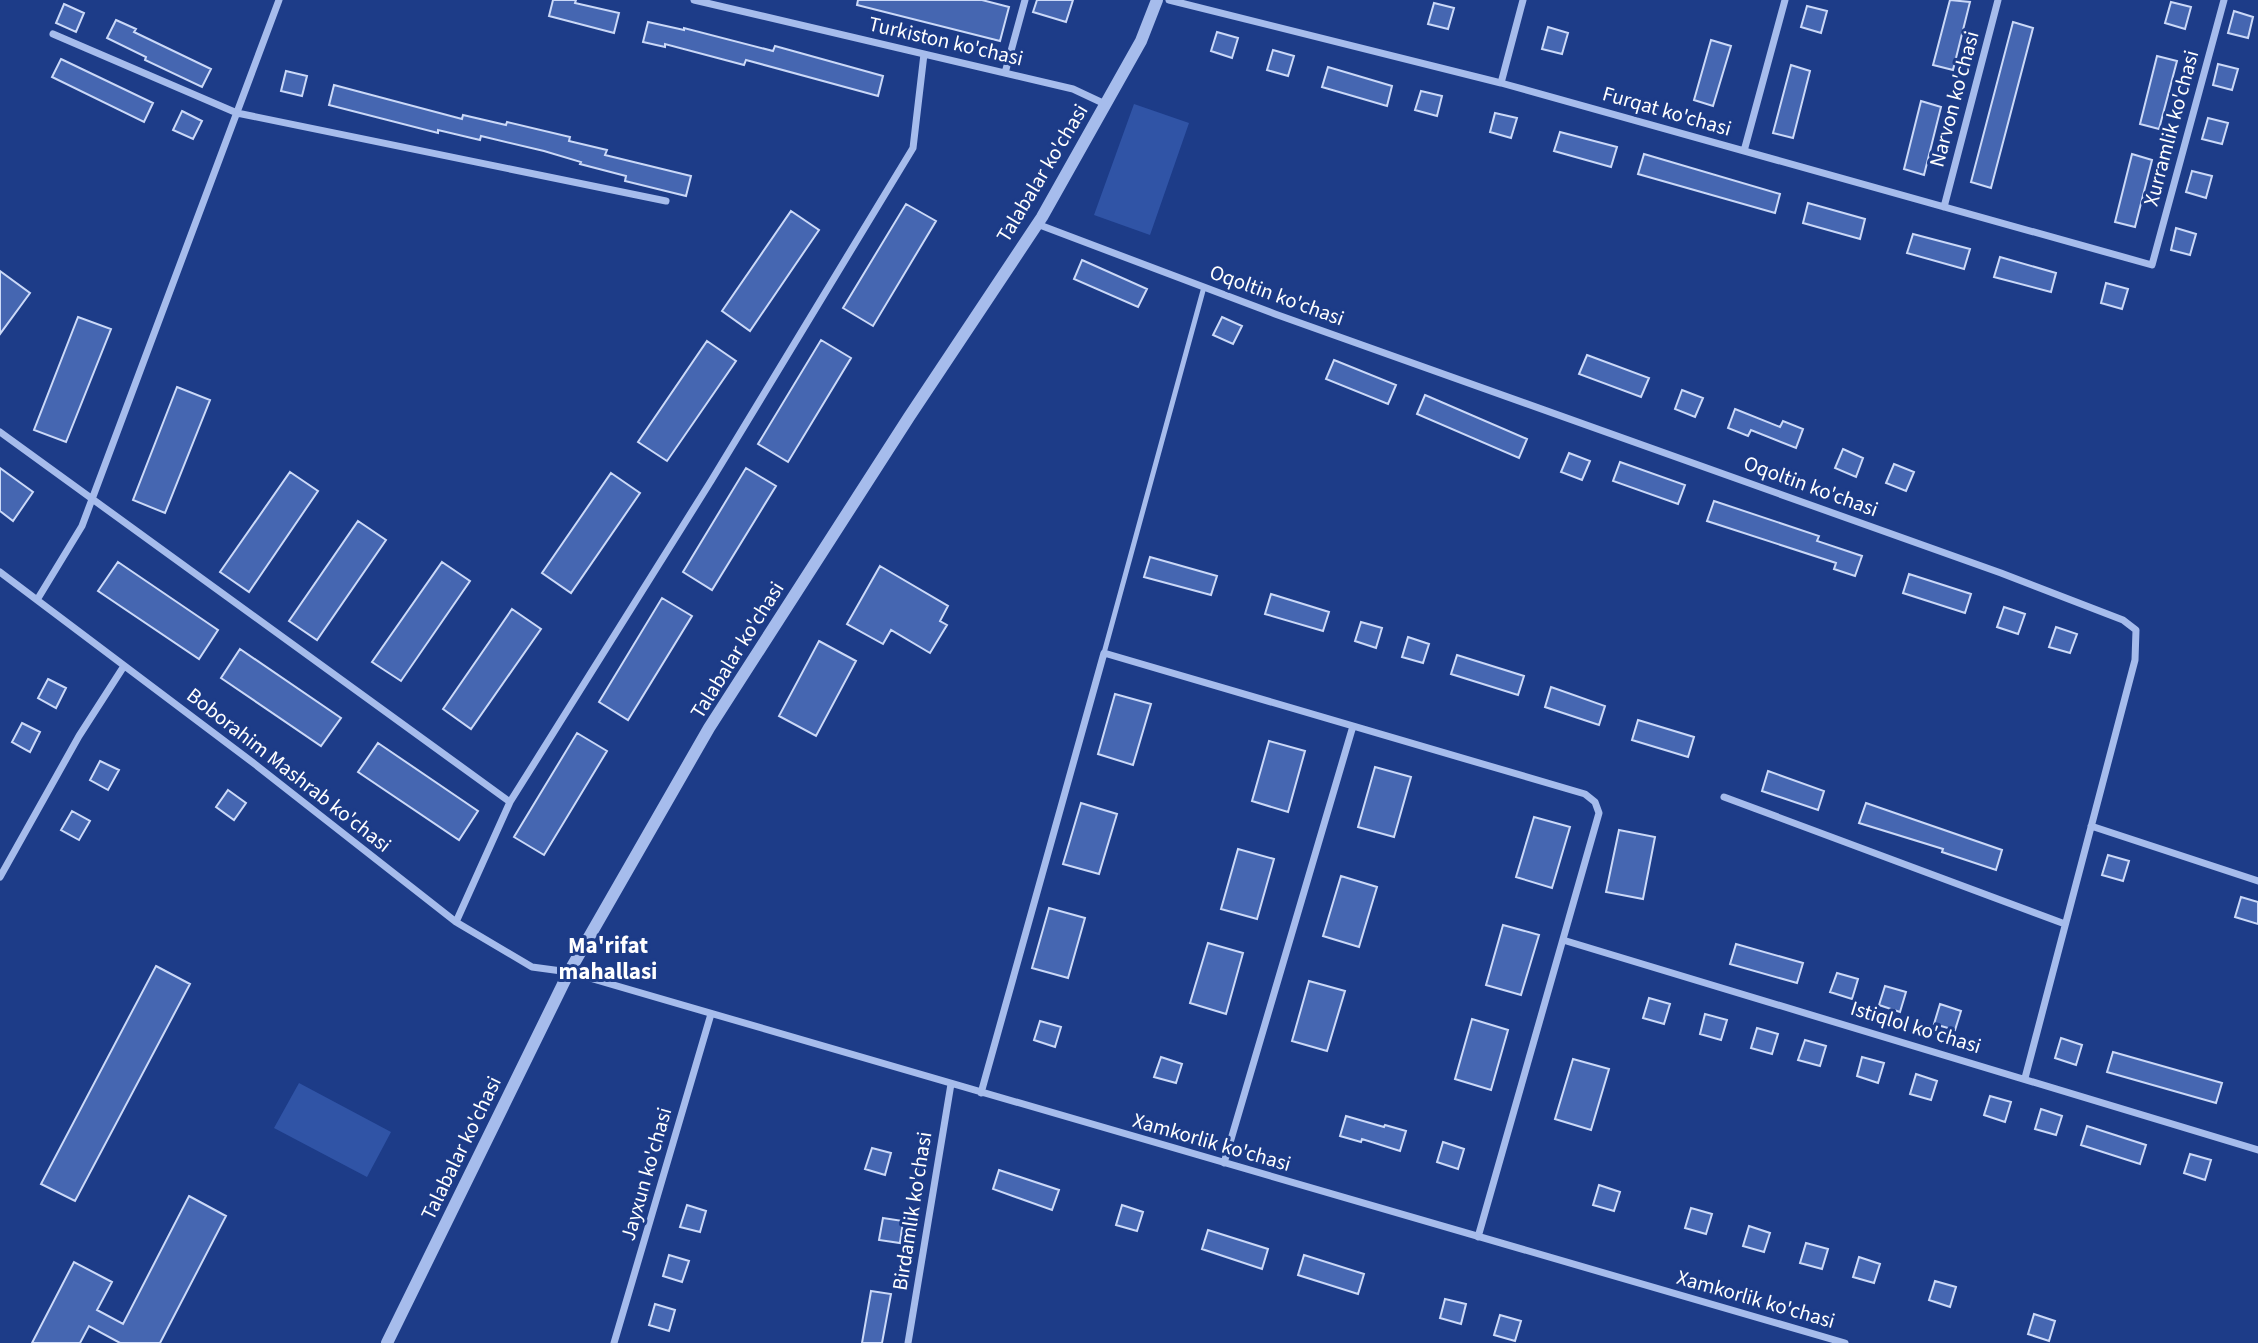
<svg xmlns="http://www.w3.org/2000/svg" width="2258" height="1343" font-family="'Source Sans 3',sans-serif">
  <rect width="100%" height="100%" fill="#1d3c88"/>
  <path fill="#3054a6" d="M1134,104l55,19 -39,112 -56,-20z
    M299,1083l92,49 -24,45 -93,-49z"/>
  <path fill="#4566b1" stroke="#cbd9f8" stroke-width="2" d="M553,0h23l-1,3 44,10 -5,20 -65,-17z
    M858,0h124l27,7 -9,34 -143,-36z
    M1037,0h36l-7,22 -33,-10z
    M1950,0l20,2 -17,68 -20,-5z
    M2171,2l20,5 -6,22 -20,-6z
    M1434,3l20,5 -6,21 -20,-5z
    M64,4l20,9 -8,19 -20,-9z
    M1807,6l20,5 -6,22 -20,-6z
    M2234,11l19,6 -5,21 -20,-5z
    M116,20l20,9 -2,3 77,37 -9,18 -57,-27 1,-3 -39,-19z
    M648,22l36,8v-2l89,23 2,-5 108,30 -5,20 -132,-36 -2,5 -79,-21v3l-22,-5z
    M2013,22l20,6 -42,160 -20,-6z
    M1548,27l20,6 -6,21 -20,-5z
    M1217,32l21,6 -6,20 -21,-7z
    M1711,40l20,6 -18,60 -19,-6z
    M1273,50l21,6 -6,20 -21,-6z
    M2157,56l20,5 -18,68 -19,-5z
    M61,59l92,44 -9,19 -92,-45z
    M2218,64l20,5 -6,21 -19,-5z
    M1791,65l19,6 -17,67 -20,-5z
    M1328,67l64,19 -5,20 -65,-19z
    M286,71l21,5 -5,20 -21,-5z
    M334,85l128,34 1,-4 43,10 1,-3 63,15 -1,4 38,9 -2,5 86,21 -5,20 -61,-15 1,-5 -46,-12 1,-2 -37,-11 -63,-15 -1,4 -42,-10v3l-109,-28z
    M1421,91l21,5 -5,20 -22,-6z
    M1921,101l20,6 -17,68 -20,-6z
    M182,111l20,10 -9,18 -20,-9z
    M1495,113l22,5 -6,20 -21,-6z
    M2208,118l20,5 -6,21 -20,-5z
    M1560,132l57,15 -6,20 -57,-16z
    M1644,154l136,40 -5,19 -137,-39z
    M2132,154l20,6 -17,67 -20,-5z
    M2192,171l20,5 -6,22 -20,-6z
    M1808,203l57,16 -5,20 -57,-16z
    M906,204l30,17 -63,105 -30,-18z
    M791,211l28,19 -69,101 -28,-20z
    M2176,228l20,6 -6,21 -19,-5z
    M1913,234l57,15 -6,20 -57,-16z
    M2000,257l56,16 -5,19 -57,-15z
    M1082,260l65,29 -9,18 -64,-28z
    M0,271l30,22 -30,41z
    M2106,283l22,6 -6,20 -21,-6z
    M78,317l33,12 -45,113 -32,-12z
    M1222,317l20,9 -9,18 -20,-9z
    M821,340l30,18 -63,104 -30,-18z
    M707,341l29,20 -69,100 -29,-19z
    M1587,355l62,23 -8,19 -62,-23z
    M1334,360l62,25 -8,19 -62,-25z
    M177,387l33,13 -45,113 -32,-13z
    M1682,390l21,8 -8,19 -20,-8z
    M1425,395l102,44 -8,19 -102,-44z
    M1735,409l45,18 3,-6 20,8 -7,19 -45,-18 -3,6 -20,-8z
    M1843,449l20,9 -7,19 -21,-9z
    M1569,453l21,8 -8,19 -21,-8z
    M1620,462l65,23 -7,19 -65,-23z
    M1894,464l20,8 -8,19 -20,-8z
    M0,468l33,24 -20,29 -13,-10z
    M746,468l30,18 -64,104 -29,-18z
    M290,472l28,19 -69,101 -29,-20z
    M611,473l29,20 -69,100 -29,-20z
    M1714,501l105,35 -2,5 45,15 -7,20 -21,-7 2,-6 -129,-42z
    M358,521l28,19 -69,100 -28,-19z
    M1150,557l67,19 -6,19 -67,-18z
    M118,562l100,68 -19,29 -101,-68z
    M442,562l28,19 -69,100 -29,-19z
    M880,566l68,40 -8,15 7,4 -17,28 -39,-23 -8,14 -36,-20z
    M1909,574l62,20 -6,19 -62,-20z
    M1271,594l58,18 -6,19 -58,-17z
    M662,598l30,18 -64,104 -29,-18z
    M2004,607l21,7 -7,20 -21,-7z
    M512,609l29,20 -70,100 -28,-20z
    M1361,622l21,6 -6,20 -21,-7z
    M2056,627l21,7 -7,19 -21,-6z
    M1408,637l21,7 -6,19 -21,-6z
    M819,641l37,20 -40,75 -37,-20z
    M240,649l101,69 -20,28 -100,-68z
    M1457,655l67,21 -6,19 -67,-21z
    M48,679l18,9 -10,20 -18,-10z
    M1551,687l54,19 -6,19 -54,-18z
    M1115,694l36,10 -18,61 -35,-11z
    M1638,720l56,17 -6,20 -56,-17z
    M22,723l18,9 -10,20 -18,-10z
    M577,733l30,18 -63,104 -30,-18z
    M1269,741l36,10 -17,61 -36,-11z
    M378,743l100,68 -19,29 -101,-68z
    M100,761l19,9 -11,20 -18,-10z
    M1375,767l36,10 -17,60 -36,-10z
    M1768,771l56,20 -6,19 -56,-19z
    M228,790l18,13 -12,17 -18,-13z
    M1081,803l36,11 -18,60 -36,-10z
    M1866,803l136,47 -6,20 -54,-18 1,-3 -84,-26z
    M72,811l18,10 -11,19 -18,-10z
    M1534,817l36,10 -18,61 -36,-11z
    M1619,830l36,7 -12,62 -37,-7z
    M1238,849l36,10 -17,60 -36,-10z
    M2108,855l21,6 -6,20 -21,-6z
    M1341,876l36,11 -18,60 -36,-11z
    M2241,897l17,5v22l-23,-7z
    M1049,908l36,10 -17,60 -36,-10z
    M1503,925l36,10 -18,60 -35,-10z
    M1208,943l35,10 -17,61 -36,-11z
    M1736,944l67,19 -6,20 -67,-19z
    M156,966l34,18 -115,217 -34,-17z
    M1837,973l21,6 -6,20 -22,-7z
    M1309,981l36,10 -18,60 -35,-10z
    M1885,986l21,6 -6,20 -21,-7z
    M1649,998l21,6 -6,20 -21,-6z
    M1940,1004l21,7 -6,19 -21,-6z
    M1705,1014l22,6 -6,20 -21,-6z
    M1472,1019l36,11 -17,60 -36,-11z
    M1040,1021l21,6 -6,20 -21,-7z
    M1757,1028l21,6 -6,20 -21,-6z
    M2061,1038l21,7 -6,20 -21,-7z
    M1805,1040l21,6 -6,20 -22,-6z
    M2113,1052l109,31 -6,20 -109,-31z
    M1161,1057l21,7 -6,19 -22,-6z
    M1862,1057l22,6 -6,20 -21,-7z
    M1573,1059l36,10 -18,61 -36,-11z
    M1916,1074l21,7 -6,19 -21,-6z
    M1990,1096l21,6 -6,20 -21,-7z
    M2041,1109l21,7 -6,19 -21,-6z
    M1346,1116l38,11 1,-2 21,6 -6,20 -38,-12 -1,3 -21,-6z
    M2087,1126l59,19 -6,19 -59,-19z
    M1443,1142l21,7 -6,20 -21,-7z
    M872,1148l19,5 -6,22 -20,-6z
    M2190,1154l21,6 -6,20 -21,-7z
    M999,1170l60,20 -7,20 -59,-21z
    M1599,1185l21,7 -6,19 -21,-6z
    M189,1196l37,20 -66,127h-40l-31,-17 -9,17h-48l42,-81 38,20 -15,28 26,14z
    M687,1205l19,6 -6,21 -20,-5z
    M1122,1205l21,7 -6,19 -21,-6z
    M1691,1208l21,6 -6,20 -21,-6z
    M883,1218l20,3 -3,22 -21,-3z
    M1749,1226l21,7 -6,19 -21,-6z
    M1208,1230l60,19 -6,20 -60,-20z
    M1806,1243l22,6 -6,20 -22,-6z
    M669,1255l20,6 -7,21 -19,-6z
    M1304,1255l60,19 -6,20 -60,-19z
    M1859,1257l21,7 -6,19 -21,-6z
    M1935,1281l21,6 -6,20 -21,-7z
    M871,1291l20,3 -9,49h-20z
    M1445,1299l21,5 -5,20 -21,-6z
    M655,1304l20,6 -6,21 -20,-6z
    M2034,1314l21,7 -6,20 -21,-7z
    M1500,1315l21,6 -6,20 -21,-6z"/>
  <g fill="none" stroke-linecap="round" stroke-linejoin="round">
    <path stroke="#a6bcec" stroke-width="5" d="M1104,653l100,-366"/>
    <path stroke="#a6bcec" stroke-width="7" d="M694,0l379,89 32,15
      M1169,0l332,83 651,182 72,-265
      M53,34l184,79 429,88
      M1005,73l20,-73
      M1501,83l22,-83
      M1744,151l41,-151
      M1944,207l54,-207
      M1037,224l238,90 726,259 122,47 13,10 -1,30 -110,418
      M0,432l510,370
      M0,572l256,193 200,157 76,45 37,5 1276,371
      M37,600l45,-74 197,-526
      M1724,797l341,127
      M2091,826l167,55
      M0,877l79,-141 45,-70
      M456,922l54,-120 201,-321 202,-333 11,-94
      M1563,940l695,210
      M981,1093l123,-440 481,141 10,8 4,11 -121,424
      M1224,1163l129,-437
      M614,1343l97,-329
      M908,1343l43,-259"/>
    <path stroke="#a6bcec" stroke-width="12" d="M387,1343l182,-371 140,-244 200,-311 133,-200 99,-176 16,-41"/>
  </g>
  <g text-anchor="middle" stroke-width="6" stroke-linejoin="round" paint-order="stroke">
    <g font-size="21" fill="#fff" stroke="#1d3c88">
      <text transform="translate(946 41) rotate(13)" y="7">Turkiston ko'chasi</text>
      <text transform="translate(1954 99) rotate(-75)" y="7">Narvon ko'chasi</text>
      <text transform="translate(1667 111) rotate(16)" y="7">Furqat ko'chasi</text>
      <text transform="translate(2171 128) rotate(-75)" y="7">Xurramlik ko'chasi</text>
      <text transform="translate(1042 173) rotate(-59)" y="7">Talabalar ko'chasi</text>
      <text transform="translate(1277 295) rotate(20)" y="7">Oqoltin ko'chasi</text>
      <text transform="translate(1811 486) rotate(20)" y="7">Oqoltin ko'chasi</text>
      <text transform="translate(737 650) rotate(-58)" y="7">Talabalar ko'chasi</text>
      <text transform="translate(289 770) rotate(38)" y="7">Boborahim Mashrab ko'chasi</text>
      <text transform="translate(1916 1027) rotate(17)" y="7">Istiqlol ko'chasi</text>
      <text transform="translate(1212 1142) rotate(16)" y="7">Xamkorlik ko'chasi</text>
      <text transform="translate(461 1148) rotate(-64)" y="7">Talabalar ko'chasi</text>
      <text transform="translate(646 1174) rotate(-74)" y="7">Jayxun ko'chasi</text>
      <text transform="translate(912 1211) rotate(-81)" y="7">Birdamlik ko'chasi</text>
      <text transform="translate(1756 1299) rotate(16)" y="7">Xamkorlik ko'chasi</text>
    </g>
    <g font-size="23" font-weight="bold" fill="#fff" stroke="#1d3c88">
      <text x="608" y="953">Ma'rifat<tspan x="608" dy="26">mahallasi</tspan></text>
    </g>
  </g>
</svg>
